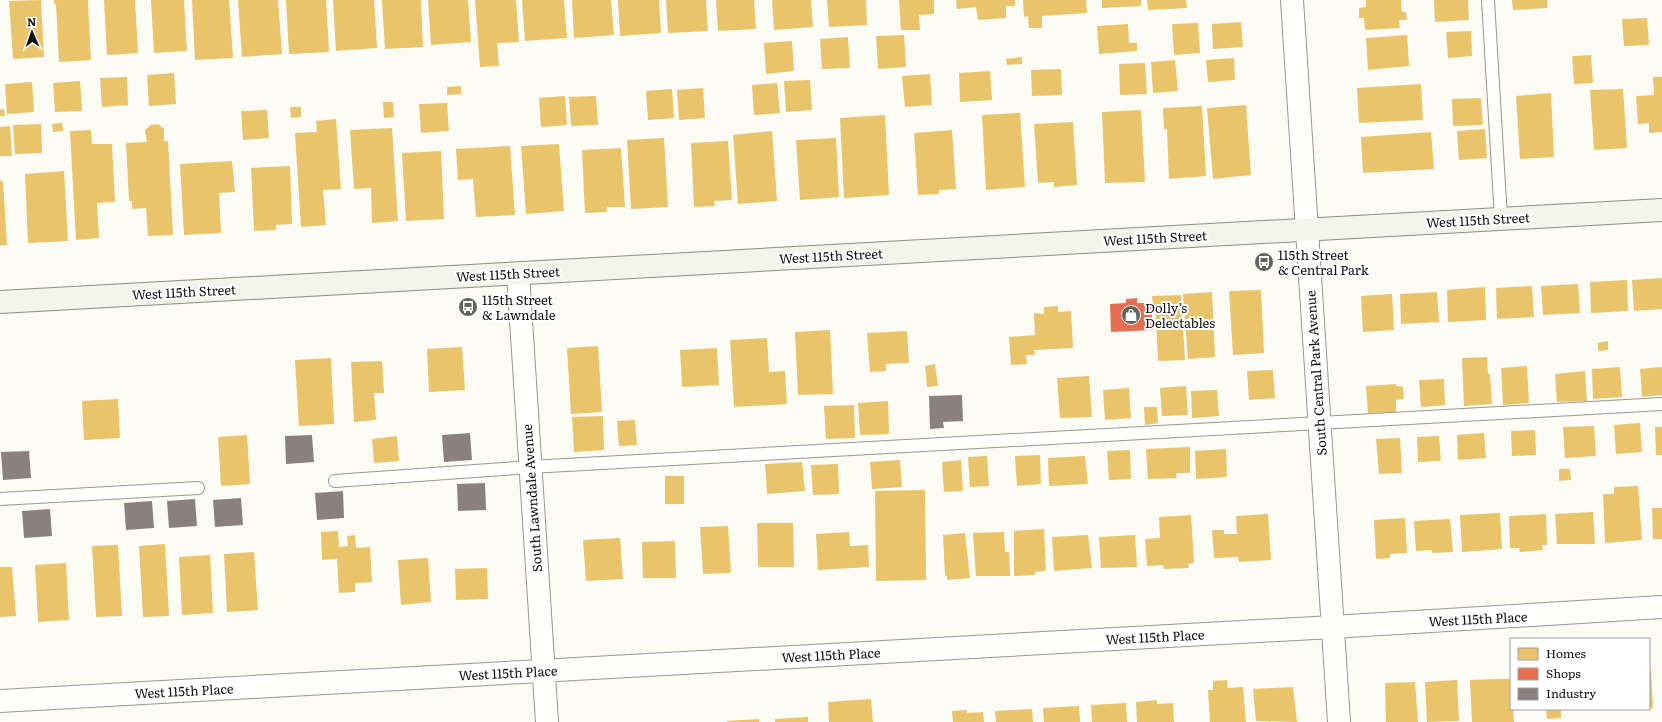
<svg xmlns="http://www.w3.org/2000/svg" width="1662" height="722" font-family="Literata,serif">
  <rect width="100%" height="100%" fill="#fcfcf4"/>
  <path fill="#e9c46a" d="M41,0l3,57 -31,2 -4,-58z
    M54,0h35l-1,2 3,58 -32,2 -3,-58h-2z
    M104,0h31l3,53 -31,2z
    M151,0h33l3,51 -33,2z
    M192,0h37l4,58 -38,2z
    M238,0h40l4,54 -40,3z
    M286,0h40l3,52 -40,2z
    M333,0h41l3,48 -41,3z
    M382,0h39l2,47 -38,2z
    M428,0h40l3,42 -40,3z
    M475,0h41l3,42 -22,1 2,23 -19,1z
    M522,0h42l3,38 -42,3z
    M572,0h39l3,35 -40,3z
    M618,0h41l2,33 -41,3z
    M666,0h40l2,31 -40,2z
    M716,0h38l2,29 -38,2z
    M772,0h39l2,27 -39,3z
    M827,0h39l1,25 -38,2z
    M899,0h35v14l-15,1 1,15h-19z
    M956,0h59v6h-9v12l-28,2 -2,-13 -19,2z
    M1023,0h63l1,13 -45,3v12h-13l-1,-12 -4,1z
    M1102,0h39v6l-39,2z
    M1147,0h39l1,8 -39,2z
    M1366,0h35l1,12h4l1,8h-8l1,8 -35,2 -1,-12h-5v-10l7,-1z
    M1434,0h34l1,20 -34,2z
    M1512,0h35v8l-34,2z
    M1647,18l2,27 -25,1 -2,-27z
    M1241,22l2,25 -30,2 -1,-25z
    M1198,23l2,30 -26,2 -2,-31z
    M1128,24l1,19h8v8l-38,3 -2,-28z
    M1471,31l1,25 -24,2 -2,-26z
    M904,35l2,32 -28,2 -2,-33z
    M1407,35l2,31 -41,4 -2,-32z
    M848,37l2,31 -28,1 -2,-30z
    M792,41l2,30 -28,3 -2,-31z
    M1591,55l2,28 -19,1 -2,-28z
    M1022,57v7l-15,1 -1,-6z
    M1234,58l1,22 -27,2 -2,-22z
    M1175,60l3,31 -25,2 -2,-31z
    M1145,63l2,31 -27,1 -1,-31z
    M1061,69l1,26 -30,1 -1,-26z
    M990,71l2,29 -32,2 -1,-29z
    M174,73l2,31 -27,2 -2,-31z
    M930,74l2,31 -27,2 -3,-31z
    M127,77l1,28 -26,2 -2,-29z
    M1653,77h9v55l-13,1v-10l-11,1 -2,-28 18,-1z
    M810,80l2,30 -26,2 -2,-31z
    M80,81l2,30 -27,1 -2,-29z
    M32,82l2,30 -27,2 -2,-30z
    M777,83l3,30 -26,2 -2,-30z
    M1421,84l2,36 -64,3 -2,-35z
    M461,86v8l-14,1v-8z
    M703,88l2,30 -26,2 -2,-30z
    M672,89l2,29 -26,2 -2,-29z
    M1623,89l4,59 -33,2 -4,-60z
    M1551,93l3,64 -34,2 -4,-63z
    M565,96l2,29 -26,2 -2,-29z
    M596,96l2,29 -27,1 -2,-29z
    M1481,98l2,27 -30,1 -1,-27z
    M383,102h10l1,15 -10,1z
    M447,103l2,28 -28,2 -2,-29z
    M1246,105l5,70 -38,4 -6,-71z
    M1202,106l4,70 -37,3 -2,-50h-3l-1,-21z
    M290,107h11v10l-10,1z
    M4,109l1,7h-5v-6z
    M267,110l2,28 -26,2 -2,-29z
    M1141,110l4,72 -40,1 -3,-71z
    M1020,113l5,74 -39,3 -4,-75z
    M885,115l4,80 -45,3 -4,-80z
    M336,119l5,70 -18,1 3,35 -25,2 -6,-94 22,-1 -1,-11z
    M1073,122l4,63 -23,2v-5l-16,1 -4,-59z
    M62,123l1,8 -10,1 -1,-8z
    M41,124l1,29 -27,1 -2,-29z
    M158,124l6,5v12h4l5,94 -25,1 -2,-28 -14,1v-8h-3l-3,-58 21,-1 -2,-12 6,-5z
    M10,126l2,30h-12v-29z
    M392,128l6,93 -26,2 -1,-35 -17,1 -4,-59z
    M1485,129l2,29 -28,2 -2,-29z
    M91,130l1,14h20l3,58 -18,1 2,35 -23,2 -6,-109z
    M952,130l4,59 -17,1v4l-21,1 -4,-62z
    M772,131l5,70 -39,3 -5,-69z
    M1431,132l3,37 -71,4 -2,-36z
    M664,138l4,69 -37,2 -4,-69z
    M836,138l3,59 -39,3 -4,-60z
    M728,141l4,59 -18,1 1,5 -21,1 -3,-64z
    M559,144l5,67 -38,3 -5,-68z
    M510,146l5,69 -39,2 -3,-38 -15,1 -2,-31z
    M621,148l4,59h-18v5l-22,1 -3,-63z
    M441,151l3,68 -38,2 -4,-68z
    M232,161l3,31 -16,1 2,40 -37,2 -4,-71z
    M290,166l2,58 -16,1v5l-22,1 -3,-63z
    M64,171l4,70 -40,2 -3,-69z
    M0,181h3l4,64h-7z
    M1662,278v31l-28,2 -2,-31z
    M1627,280l1,31 -37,2 -1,-31z
    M1578,284l2,29 -37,2 -2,-29z
    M1532,286l2,31 -37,2 -1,-31z
    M1485,287l1,33 -38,2 -1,-32z
    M1261,290l3,63 -31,2 -4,-64z
    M1212,292l3,65 -27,2 -5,-65z
    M1437,292l2,30 -38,2 -1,-30z
    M1392,294l2,36 -31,2 -2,-36z
    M1181,295l4,65 -27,1 -3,-57 -2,1 -1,-9z
    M1058,306v6l13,-1 2,37 -39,2 1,5h-9l1,9 -16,1 -2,-28 26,-2 -1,-22 10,1v-7z
    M830,330l3,64 -35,1 -3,-63z
    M907,331l2,32 -23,1v7l-16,1 -3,-39z
    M767,338l2,34 16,-1 2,33 -53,3 -4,-67z
    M1608,341v9l-10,1v-8z
    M598,346l4,66 -31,2 -4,-66z
    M462,347l3,43 -36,2 -2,-43z
    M717,348l2,37 -37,2 -2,-37z
    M1487,357l1,17h2l2,30 -28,2 -2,-48z
    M331,358l3,66 -35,2 -4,-66z
    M382,361l2,32h-10l2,27 -22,2 -3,-60z
    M935,364l3,22 -11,1 -2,-21z
    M1527,366l2,37 -26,2 -2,-37z
    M1620,367l2,30 -29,2 -1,-30z
    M1662,367v28l-20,2 -2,-28z
    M1273,370l2,28 -26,2 -2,-29z
    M1585,371l2,30 -30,1 -2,-28z
    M1089,376l3,41 -32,1 -3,-40z
    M1444,379l1,26 -24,2 -2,-27z
    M1396,384v2l7,1 1,12 -8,1v12l-28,1 -2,-27z
    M1186,386l2,29 -26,1 -2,-28z
    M1129,388l2,30 -26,2 -2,-30z
    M1217,390l2,26 -27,2 -1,-27z
    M118,399l2,39 -36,2 -2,-39z
    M888,401l1,33 -29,1 -2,-32z
    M854,405l1,33 -29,1 -2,-33z
    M1144,407h13l1,16 -13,2z
    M603,416l1,34 -30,2 -2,-35z
    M635,420l2,25 -18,1 -2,-25z
    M1640,423l2,29 -26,2 -2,-29z
    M1594,426l2,30 -31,2 -2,-31z
    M1655,427h7v28h-6z
    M1535,430l1,25 -24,1 -1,-25z
    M1484,433l2,25 -28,2 -1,-25z
    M247,435l3,49 -29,2 -3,-49z
    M397,436l2,25 -25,2 -2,-24z
    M1439,436l2,25 -23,1 -1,-25z
    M1400,438l2,35 -23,1 -3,-35z
    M1190,447v26h-14l1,5 -29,1 -2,-30z
    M1226,449l1,28 -31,2 -1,-28z
    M1130,450l1,29 -22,1 -2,-29z
    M1040,455l1,29 -24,2 -2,-30z
    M987,456l2,30 -19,1 -2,-30z
    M1085,456l3,28 -39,2 -1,-28z
    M900,460l2,27 -30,2 -2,-27z
    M961,460l2,31 -19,1 -2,-30z
    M802,462l3,29 -38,3 -2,-30z
    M838,464l1,30 -26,1 -2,-30z
    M1559,469h11l1,11 -12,1z
    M665,476h19v28h-19z
    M1638,486l4,54 -37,3 -2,-49h11v-7z
    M925,490l1,90 -50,1 -1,-90z
    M1652,508h10v31h-9z
    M1593,512l2,32h-38l-2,-30z
    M1500,513l2,36 -40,3 -2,-37z
    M1268,514l3,46 -32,2 -1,-5 -24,1 -2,-28h12v4h13l-1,-18z
    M1546,514l1,31h-5l1,5 -23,2 -1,-4h-9l-1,-32z
    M1191,515l3,48 -6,1 1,4 -25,1 -1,-4 -16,1 -2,-27 15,-1 -1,-21z
    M1405,518l2,35 -17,1v4l-14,1 -2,-39z
    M1450,519l3,33 -21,1v-3l-16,1 -2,-30z
    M757,523h36l1,44h-36z
    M728,526l3,47 -28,1 -3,-47z
    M1044,529l2,42 -11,1v3l-21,1v-45z
    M338,531l1,16 9,-1 -1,-10 8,-1 1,13 14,-1 2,35 -17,1v9l-16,1 -2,-34 -15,1 -1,-28z
    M849,532l1,14 18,-1 1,22 -51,3 -2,-36z
    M1004,532l1,20h4l1,24h-34l-3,-43z
    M965,533l5,45 -23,2v-4h-2l-2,-41z
    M1088,535l4,33 -38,3 -2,-34z
    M1135,535l2,32 -36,1 -2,-31z
    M620,538l3,41 -37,2 -3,-41z
    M675,541l1,37h-33l-1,-36z
    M165,544l4,72 -26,1 -4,-71z
    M118,545l4,71 -26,1 -4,-71z
    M254,552l4,58 -31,2 -3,-58z
    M210,555l3,58 -31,2 -3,-58z
    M428,558l3,44 -30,3 -3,-45z
    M66,563l3,57 -31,2 -3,-57z
    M0,567h12l4,49 -16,1z
    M487,568l1,31 -32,1 -1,-31z
    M1649,669h2l2,39 -4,1z
    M1497,679h14v30h2l1,13h-42l-2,-42z
    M1227,680v8l16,-1 3,35h-36l-2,-32h5v-9z
    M1457,680l2,41 -32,1 -2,-40z
    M1415,682l3,40h-32l-1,-39z
    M1293,687l4,35 -41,-1 -3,-32z
    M871,699l2,23h-44l-1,-20z
    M1157,700v4l16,-1 1,19h-37l-1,-20z
    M1126,703l1,19h-35l-1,-17z
    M1079,706l1,16h-36l-1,-14z
    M1032,709l1,13h-37l-1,-11z
    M1546,709h15v9l-14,1z
    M967,710v3l16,-1 1,10h-31l-1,-11z
    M808,717v5h-33v-3z
    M759,719v3h-32v-1z"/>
  <path fill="#e76f51" d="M1137,298v5h14l2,27 -42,2 -1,-28 16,-1v-4z"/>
  <path fill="#8a817c" d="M962,395l1,26 -20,1 1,6 -14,1 -1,-33z
    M470,433l2,27 -28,2 -2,-27z
    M312,435l2,27 -28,2 -1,-28z
    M29,451l2,27 -28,2 -2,-28z
    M485,483l1,27 -28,1 -1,-27z
    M343,491l1,27 -27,2 -2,-27z
    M241,498l2,27 -28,2 -2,-27z
    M195,499l2,27 -28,2 -2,-27z
    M152,501l2,27 -28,2 -2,-27z
    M50,509l2,27 -28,2 -2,-27z"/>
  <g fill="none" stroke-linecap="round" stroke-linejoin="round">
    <g stroke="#969692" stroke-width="14">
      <path id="lane" d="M1488,0l13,219
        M335,481l195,-14 1132,-63
        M0,499l198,-11"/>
    </g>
    <g stroke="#969692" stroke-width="24">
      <path id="street" d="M1292,0l47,722
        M518,274l29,448
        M0,701l1332,-74 330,-20"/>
    </g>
    <g stroke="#8c8c89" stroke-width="24">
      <path id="secondary" d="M0,302l1662,-92"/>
    </g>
    <use href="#lane" stroke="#fffffd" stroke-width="12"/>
    <use href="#street" stroke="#fffffd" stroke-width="22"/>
    <use href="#secondary" stroke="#f4f5ea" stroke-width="22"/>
  </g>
  <defs>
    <g id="bus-disc" transform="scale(1)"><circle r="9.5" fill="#62625f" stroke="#fff"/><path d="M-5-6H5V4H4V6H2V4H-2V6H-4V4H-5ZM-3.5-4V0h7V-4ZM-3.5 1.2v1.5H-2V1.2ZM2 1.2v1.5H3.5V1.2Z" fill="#fff"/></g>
    <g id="shop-disc" transform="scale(1)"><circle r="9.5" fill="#62625f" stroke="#fff"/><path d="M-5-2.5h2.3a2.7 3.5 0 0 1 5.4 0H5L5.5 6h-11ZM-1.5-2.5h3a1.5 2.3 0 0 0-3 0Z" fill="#fff"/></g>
  </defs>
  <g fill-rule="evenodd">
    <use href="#bus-disc" x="1264" y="262"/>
    <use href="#bus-disc" x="468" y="307"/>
    <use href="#shop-disc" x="1131" y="315"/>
  </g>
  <g text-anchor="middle" stroke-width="4" stroke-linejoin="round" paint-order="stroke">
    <g font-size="13" fill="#0f0f0f" stroke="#fff">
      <text transform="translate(1478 220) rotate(-3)" y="5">West 115th Street</text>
      <text transform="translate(1155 238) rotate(-3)" y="5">West 115th Street</text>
      <text transform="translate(831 256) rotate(-3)" y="5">West 115th Street</text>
      <text transform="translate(508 274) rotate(-3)" y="5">West 115th Street</text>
      <text transform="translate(184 292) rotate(-3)" y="5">West 115th Street</text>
      <text transform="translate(1316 373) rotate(-94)" y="5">South Central Park Avenue</text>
      <text transform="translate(532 498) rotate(-94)" y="5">South Lawndale Avenue</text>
      <text transform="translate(1478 619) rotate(-3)" y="5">West 115th Place</text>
      <text transform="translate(1155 637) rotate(-3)" y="5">West 115th Place</text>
      <text transform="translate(831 655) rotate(-3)" y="5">West 115th Place</text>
      <text transform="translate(508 673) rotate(-3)" y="5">West 115th Place</text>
      <text transform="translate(184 691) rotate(-3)" y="5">West 115th Place</text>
    </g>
    <g font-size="13" fill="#0f0f0f" stroke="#fff" text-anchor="start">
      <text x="1278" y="260">115th Street<tspan x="1278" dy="15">&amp; Central Park</tspan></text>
      <text x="482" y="305">115th Street<tspan x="482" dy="15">&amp; Lawndale</tspan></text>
      <text x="1145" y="313">Dolly’s<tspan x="1145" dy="15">Delectables</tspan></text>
    </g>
  </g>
  <rect x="1510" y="638" width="140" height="72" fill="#ffffff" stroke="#9f9f9f"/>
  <rect x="1518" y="648" width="20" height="12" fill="#e9c46a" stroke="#9f9f9f"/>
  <text x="1546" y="658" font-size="12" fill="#0f0f0f">Homes</text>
  <rect x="1518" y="668" width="20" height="12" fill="#e76f51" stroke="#9f9f9f"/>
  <text x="1546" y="678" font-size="12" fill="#0f0f0f">Shops</text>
  <rect x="1518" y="688" width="20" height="12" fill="#8a817c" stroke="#9f9f9f"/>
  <text x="1546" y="698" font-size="12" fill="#0f0f0f">Industry</text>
  <g transform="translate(32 32) rotate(358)" stroke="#ffffff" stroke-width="3" paint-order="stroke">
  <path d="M0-3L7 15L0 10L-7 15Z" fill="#0f0f0f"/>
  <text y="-6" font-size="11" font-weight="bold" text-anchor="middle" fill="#0f0f0f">N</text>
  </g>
</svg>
